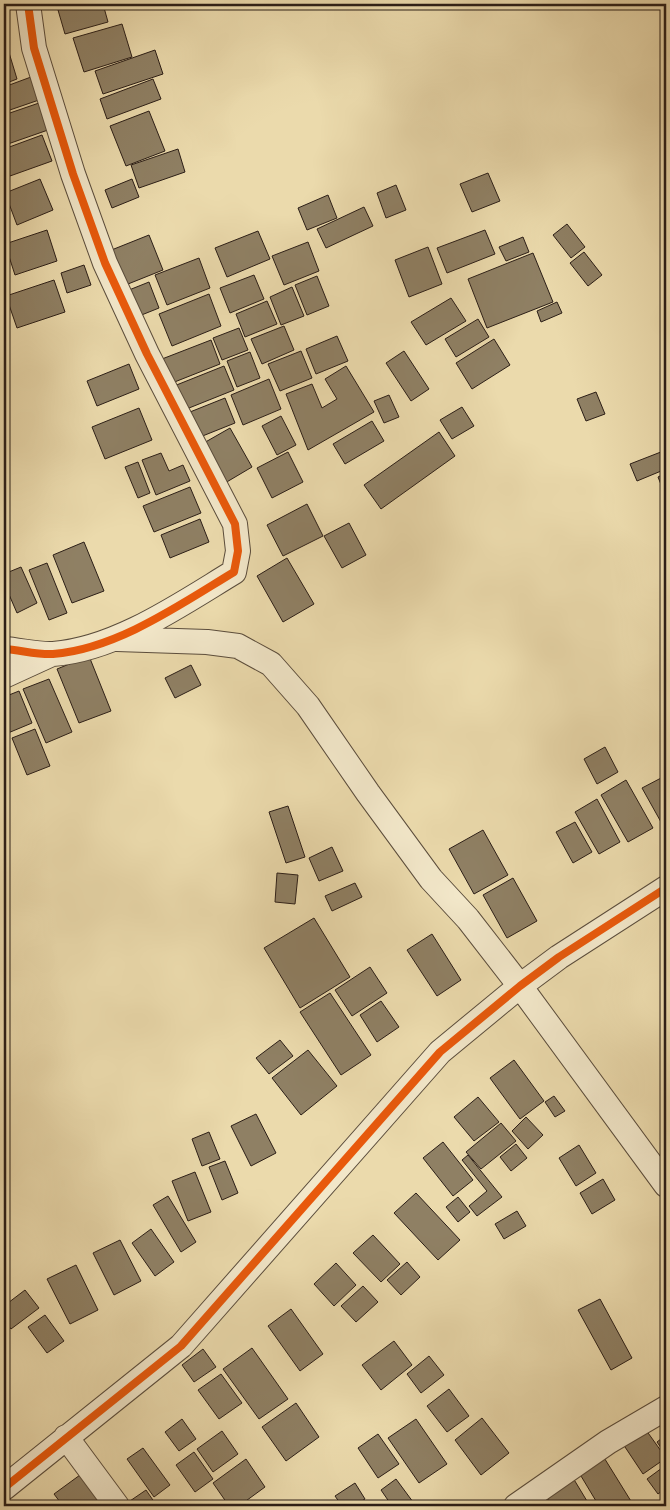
<svg xmlns="http://www.w3.org/2000/svg" width="670" height="1510" font-family="'Libre Caslon Text',serif">
  <rect width="100%" height="100%" fill="#ebdaac"/>
  <filter id="stains"><feTurbulence type="fractalNoise" baseFrequency=".004" numOctaves="4"/><feColorMatrix values="0 0 0 0 .2 0 0 0 0 .09 0 0 0 0 .02 0 0 0 .5 -.17"/></filter>
  <radialGradient id="worn" r=".72"><stop offset=".6" stop-color="#630" stop-opacity="0"/><stop offset="1" stop-color="#630" stop-opacity=".3"/></radialGradient>
  <path fill="#8f8064" stroke="#2b1e17" d="M4,4h16l1,4 -17,2z
    M77,4h26l5,18 -43,12 -7,-24z
    M122,24l10,33 -48,15 -11,-34z
    M4,36l13,43 -13,5z
    M155,50l8,24 -60,20 -8,-23z
    M31,77l8,23 -35,12v-25z
    M153,79l8,20 -54,20 -7,-20z
    M39,103l9,27 -43,15 -1,-4v-26z
    M149,111l16,40 -39,15 -16,-40z
    M42,135l10,26 -42,15 -6,-17v-10z
    M178,149l7,23 -46,16 -8,-23z
    M488,173l12,28 -28,11 -12,-28z
    M40,179l13,31 -36,15 -12,-32z
    M132,179l7,18 -27,11 -7,-18z
    M396,185l10,25 -20,8 -9,-25z
    M328,195l9,23 -30,12 -9,-22z
    M364,207l9,19 -47,22 -9,-19z
    M567,224l18,23 -14,11 -18,-23z
    M47,230l10,31 -42,14 -10,-31z
    M485,230l10,24 -48,19 -10,-25z
    M258,231l12,28 -43,18 -12,-29z
    M149,235l14,35 -45,18 -14,-35z
    M523,237l6,15 -23,9 -7,-14z
    M308,242l11,29 -35,14 -12,-29z
    M428,247l14,37 -33,13 -14,-37z
    M584,252l18,23 -14,11 -18,-23z
    M533,253l20,49 -66,26 -19,-49z
    M199,258l11,30 -43,17 -12,-30z
    M84,265l7,20 -24,8 -6,-20z
    M254,275l10,24 -34,14 -10,-25z
    M317,276l12,30 -22,9 -12,-30z
    M54,280l11,32 -48,16 -11,-32z
    M149,282l10,26 -20,8 -10,-26z
    M292,287l12,29 -23,9 -11,-28z
    M209,294l12,32 -49,20 -13,-32z
    M451,298l15,23 -40,24 -15,-23z
    M267,301l10,23 -32,13 -9,-23z
    M557,302l5,11 -21,9 -4,-11z
    M478,319l11,18 -33,20 -11,-18z
    M284,326l10,24 -32,14 -11,-25z
    M239,328l9,22 -26,10 -9,-22z
    M337,336l11,25 -32,13 -10,-25z
    M494,339l16,26 -38,24 -16,-26z
    M211,340l9,24 -48,19 -10,-24z
    M301,351l11,27 -32,13 -12,-27z
    M404,351l25,38 -18,12 -25,-38z
    M250,352l10,26 -23,9 -10,-26z
    M129,364l10,25 -42,17 -10,-25z
    M224,366l10,24 -50,20 -10,-24z
    M346,366l28,46 -66,38 -22,-56 26,-10 10,24 15,-9 -12,-20z
    M269,379l12,30 -38,16 -12,-30z
    M596,392l9,22 -19,7 -9,-22z
    M389,395l10,22 -15,6 -10,-22z
    M225,398l10,25 -40,16 -10,-25z
    M462,407l12,19 -22,13 -12,-19z
    M139,408l13,32 -47,19 -13,-32z
    M281,416l15,29 -19,10 -15,-29z
    M372,421l12,20 -39,23 -12,-20z
    M230,428l22,39 -27,16 -23,-39z
    M439,432l16,24 -74,53 -17,-24z
    M666,450v19l-29,12 -7,-17z
    M288,452l15,30 -31,16 -15,-30z
    M161,453l8,18 14,-6 7,16 -34,14 -14,-35z
    M138,462l12,31 -12,5 -13,-31z
    M666,473v24l-8,-20z
    M190,487l11,26 -47,19 -11,-26z
    M307,504l16,32 -40,20 -16,-31z
    M200,519l9,23 -39,16 -9,-23z
    M349,523l17,32 -24,13 -18,-32z
    M84,542l20,49 -32,12 -19,-48z
    M287,558l27,46 -31,18 -26,-46z
    M47,563l20,50 -18,7 -20,-50z
    M21,567l16,36 -20,10 -13,-30v-9z
    M89,656l22,55 -32,12 -22,-54z
    M191,665l10,20 -26,13 -10,-20z
    M49,679l23,53 -26,11 -23,-54z
    M19,691l13,32 -24,10 -4,-10v-26z
    M35,729l15,37 -23,9 -15,-37z
    M605,747l13,25 -21,12 -13,-25z
    M663,777l3,6v48l-24,-43z
    M626,780l27,48 -25,14 -27,-47z
    M597,799l23,43 -21,12 -24,-42z
    M288,806l17,51 -19,6 -17,-51z
    M575,822l17,30 -19,11 -17,-31z
    M483,830l25,45 -34,19 -25,-45z
    M332,847l11,24 -24,10 -10,-23z
    M277,873l21,2 -3,29 -20,-2z
    M513,878l24,43 -30,17 -24,-43z
    M355,883l7,14 -30,14 -7,-15z
    M314,918l36,59 -50,31 -36,-60z
    M432,934l29,46 -24,16 -30,-46z
    M370,967l17,26 -35,23 -17,-26z
    M330,993l41,62 -30,20 -41,-63z
    M381,1001l18,26 -22,15 -17,-27z
    M280,1040l13,16 -24,18 -13,-16z
    M308,1050l29,36 -36,29 -29,-37z
    M514,1060l30,41 -24,18 -30,-41z
    M554,1096l11,15 -10,6 -10,-15z
    M478,1097l21,25 -25,19 -20,-24z
    M256,1114l20,39 -25,13 -20,-40z
    M526,1117l17,18 -15,14 -16,-18z
    M501,1123l15,18 -35,28 -15,-17z
    M209,1132l11,27 -18,7 -10,-27z
    M443,1142l30,38 -20,16 -30,-38z
    M516,1144l11,14 -16,13 -11,-14z
    M579,1145l17,28 -20,13 -17,-28z
    M468,1155l34,42 -25,19 -8,-10 18,-15 -25,-31z
    M225,1161l13,32 -16,7 -13,-33z
    M195,1172l16,40 -23,9 -16,-40z
    M603,1179l12,21 -23,14 -12,-21z
    M416,1193l44,47 -22,20 -44,-47z
    M168,1196l28,46 -15,10 -28,-47z
    M458,1197l12,15 -12,10 -12,-15z
    M517,1211l9,15 -22,13 -9,-15z
    M151,1229l23,33 -19,14 -23,-33z
    M373,1235l27,29 -19,18 -28,-29z
    M120,1240l21,41 -27,14 -21,-42z
    M407,1262l13,15 -19,18 -14,-15z
    M336,1263l20,22 -22,21 -20,-22z
    M76,1265l22,45 -28,14 -23,-45z
    M363,1286l15,16 -22,20 -15,-16z
    M25,1290l14,18 -28,21 -7,-9v-14z
    M600,1299l32,59 -21,12 -33,-60z
    M291,1309l32,45 -23,17 -32,-45z
    M45,1315l19,26 -17,12 -19,-26z
    M394,1341l18,24 -31,25 -19,-25z
    M252,1348l36,51 -29,20 -36,-50z
    M203,1349l13,18 -22,15 -12,-17z
    M429,1356l15,19 -23,18 -14,-19z
    M221,1374l21,29 -23,16 -21,-29z
    M449,1389l20,27 -22,16 -20,-26z
    M296,1403l23,34 -33,24 -24,-34z
    M482,1418l27,35 -28,22 -26,-35z
    M182,1419l14,20 -17,12 -14,-19z
    M416,1419l31,45 -28,19 -31,-45z
    M641,1423l25,35 -23,16 -24,-36z
    M222,1431l16,23 -25,18 -16,-23z
    M378,1434l21,30 -21,14 -20,-30z
    M666,1435v20l-9,-13z
    M143,1448l27,37 -16,12 -27,-38z
    M194,1452l19,27 -18,13 -19,-27z
    M603,1456l31,50h-35l-21,-35z
    M246,1459l19,28 -26,19h-10l-16,-23z
    M666,1465v23l-8,6 -11,-15z
    M567,1468l23,38h-38l-13,-21z
    M80,1475l22,31h-39l-9,-12z
    M396,1479l20,27h-24l-11,-16z
    M355,1483l10,16 -12,7h-11l-7,-10z
    M146,1490l11,16h-27l-3,-3z"/>
  <g fill="none" stroke-linecap="round" stroke-linejoin="round">
    <g stroke="#5b4d3c" stroke-width="26">
      <path id="minor" d="M117,639l90,3 31,4 33,18 37,42 60,87 63,86 37,40 52,67 146,199
        M4,649c16,1 34,6 49,5 64,-5 128,-50 181,-82l4,-21 -3,-27 -88,-170 -42,-91 -32,-89 -39,-126 -6,-44
        M4,676l48,-22
        M66,1437l51,69
        M4,1488l177,-142 259,-294 80,-66 39,-29 107,-69
        M516,1506l92,-64 58,-34"/>
    </g>
    <use href="#minor" stroke="#f2e7c9" stroke-width="24"/>
    <g stroke="#f2e7c9" stroke-width="11">
      <path id="cycleway" d="M4,649c16,1 34,6 49,5 64,-5 128,-50 181,-82l4,-21 -3,-27 -88,-170 -42,-91 -32,-89 -39,-126 -6,-44
        M4,1488l177,-142 259,-294 80,-66 39,-29 107,-69"/>
    </g>
    <use href="#cycleway" stroke="#e8590c" stroke-width="8"/>
  </g>
  <rect width="670" height="1510" fill="none" stroke="#ebdaac" stroke-width="20"/>
  <rect x="5" y="5" width="660" height="1500" fill="none" stroke="#2b1e17" stroke-width="2.5"/>
  <rect x="10" y="10" width="650" height="1490" fill="none" stroke="#2b1e17"/>
  <rect width="100%" height="100%" filter="url(#stains)"/>
  <rect width="100%" height="100%" fill="url(#worn)"/>
</svg>
